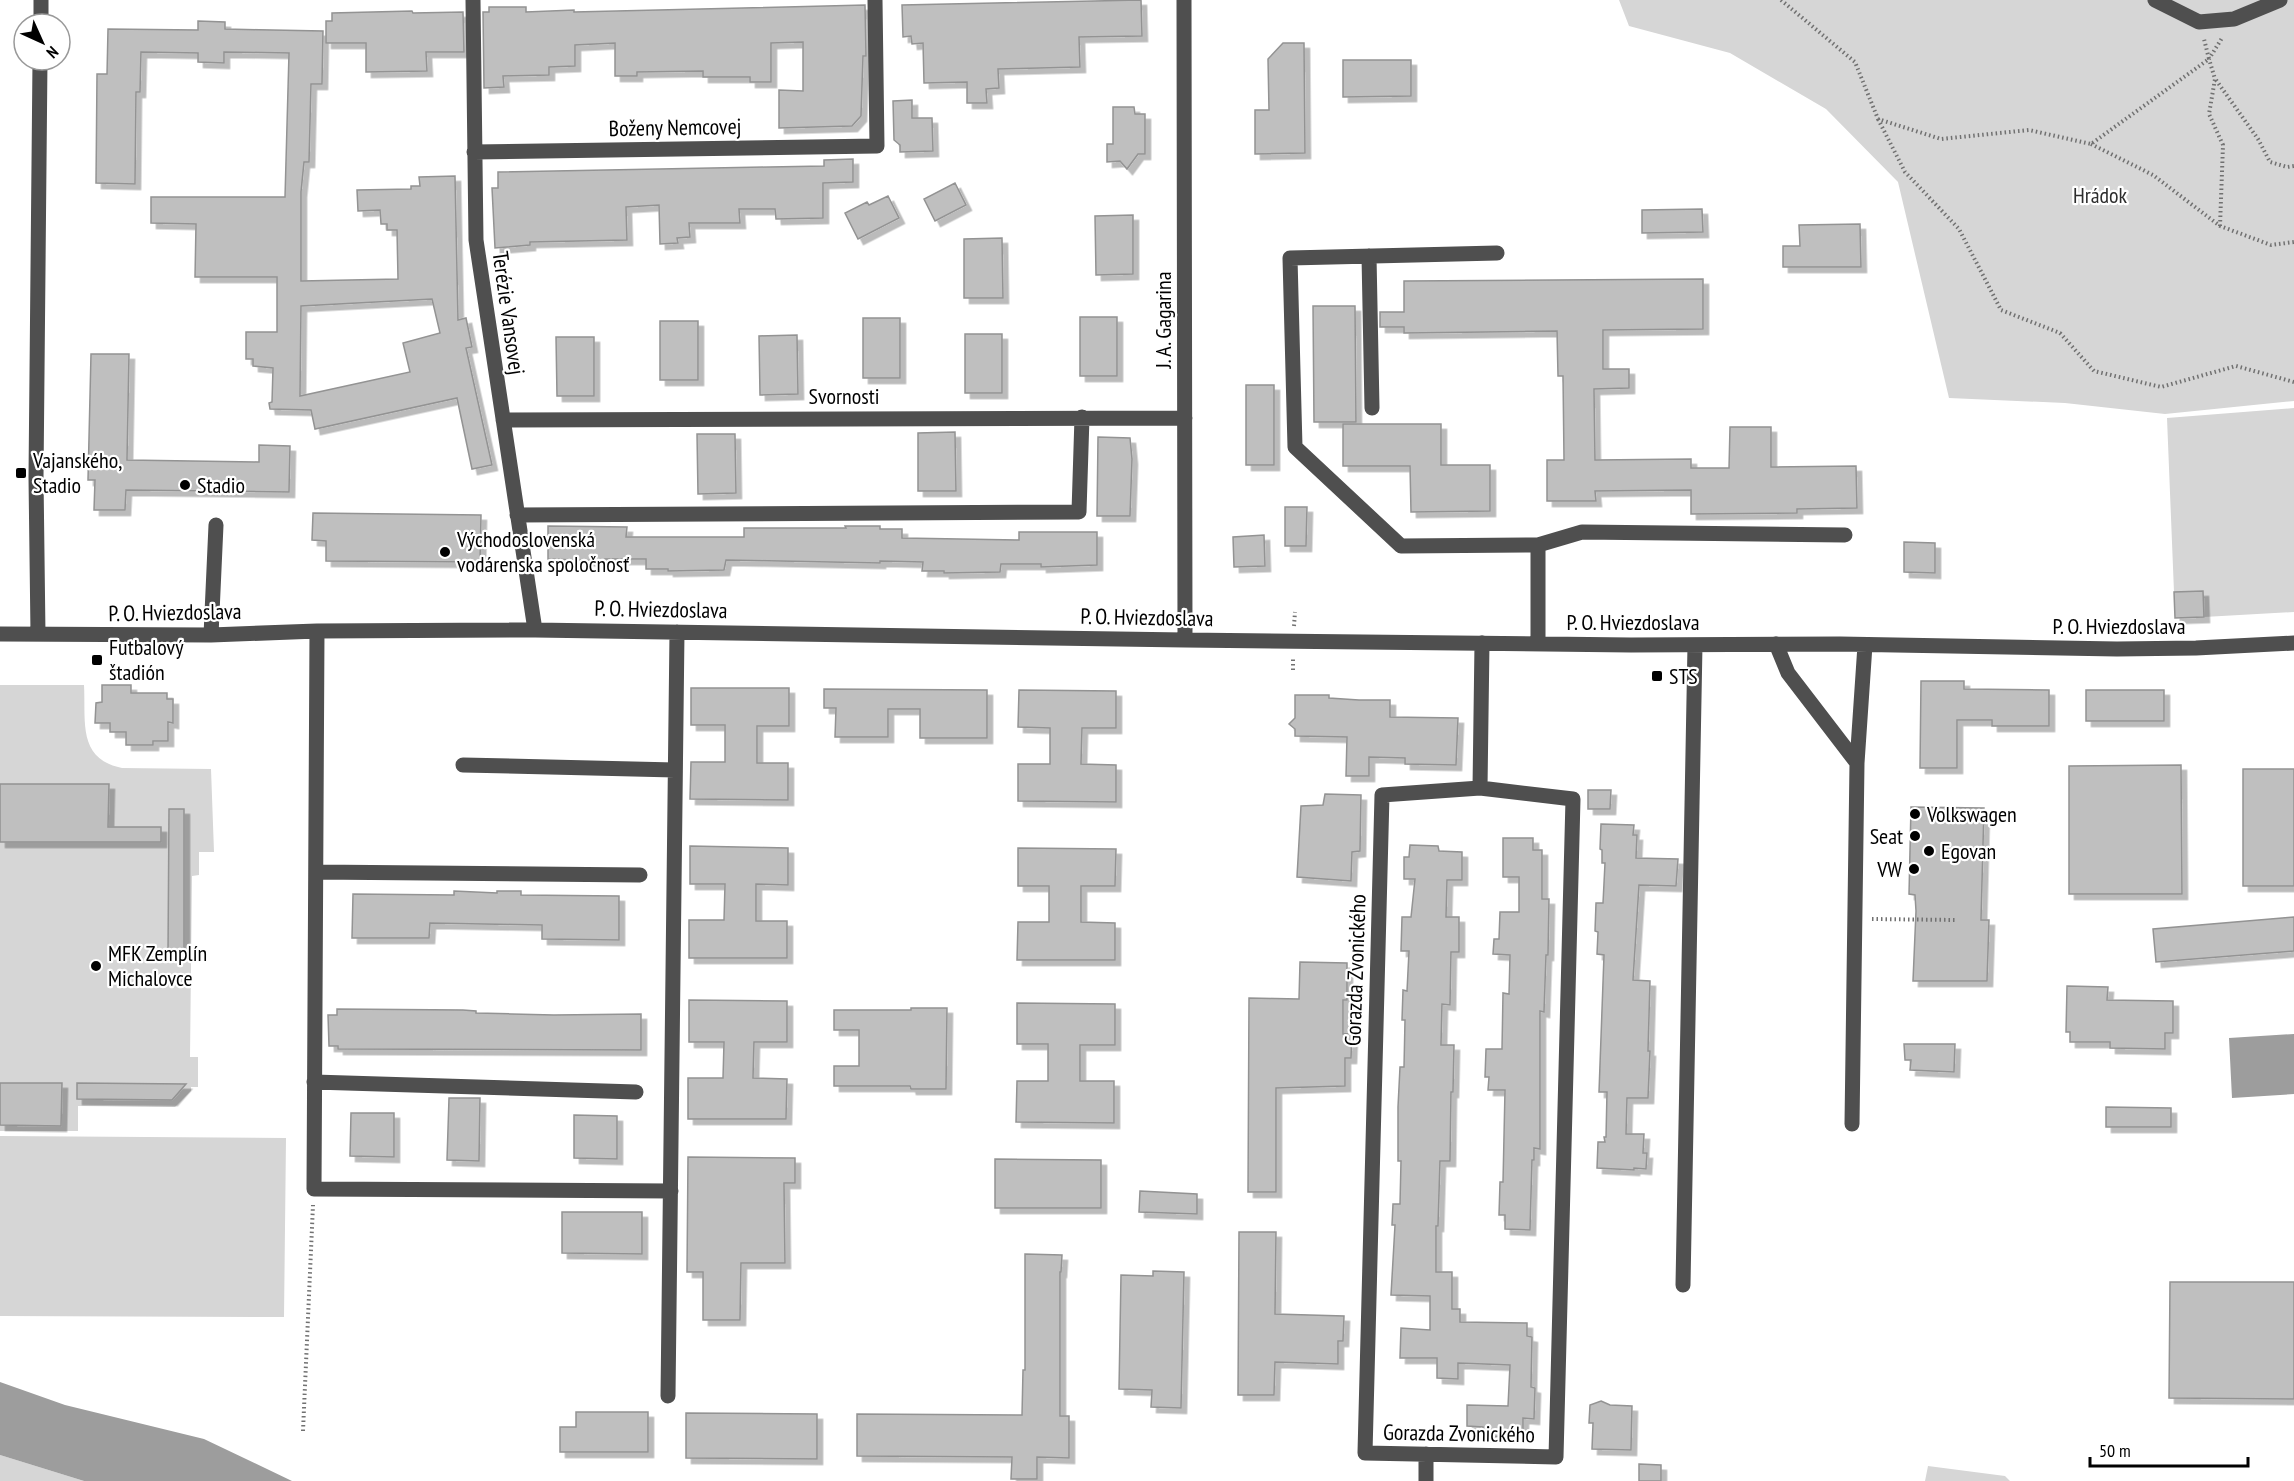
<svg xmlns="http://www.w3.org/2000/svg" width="2294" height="1481" font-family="'PT Sans Narrow',sans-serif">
  <defs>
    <filter id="shadow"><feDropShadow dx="5.5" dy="5.5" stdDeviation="0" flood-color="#0004"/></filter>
  </defs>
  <rect width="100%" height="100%" fill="#fff"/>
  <path fill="#d6d6d6" d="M1619,0h675v401l-129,13 -100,-11 -116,-5 -51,-216 -72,-73 -96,-56 -101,-27z
    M2294,408v204l-90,5 -1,-26 -29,1 -7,-174z
    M0,685h84c2,36 -7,74 38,83l89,1 3,83h-15v23l-7,1 -2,181h8v30h-7v4l-16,16 -97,-1v25h-78z
    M0,1136l286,2 -2,179 -284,-1z
    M0,1455l84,26h-84z
    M1928,1466l77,10 5,5h-85z"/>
  <path fill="#9d9d9d" d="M2294,1034v60l-62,4 -3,-60z
    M0,1382l65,23 139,34 88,42h-208l-84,-26z"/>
  <path fill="#bfbfbf" stroke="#939393" stroke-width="1.5" fill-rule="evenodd" filter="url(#shadow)" d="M1141,0l1,36 -63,1 1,30 -82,2 1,19 -13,1 1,14h-20v-21l-43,1 -1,-40 -11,1 -1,-8 -8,1 -1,-32z
    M865,5l1,51h-3l-2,60 -9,10 -73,2v-38l24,1v-49l-32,1v39h-21v-5h-47v-6l-66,1v4h-22v-33l-40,2v21l-26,1v8l-46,1 1,11 -20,1 -1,-76h6v-5h37v5l48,-2v2z
    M412,11l1,2 50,-1 1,40h-38l1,19 -61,1v-29h-40v-22h6v-8z
    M198,21l27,1v7l98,2 -1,53h-11l-2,78h-5l-3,30v89l97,-2 -1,-49h-10v-6h-6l-1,-14 -22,1 -1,-21 54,-1v-3h9l-1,-9 36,-1 3,144 8,-2 6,29 -6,1 26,117 -20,4 -15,-71 -142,31 -4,-19 -41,-1 -1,-6 3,-1 1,-34 -20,-2v-7h-7v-27h31v-55h-82l1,-53 -45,-1v-26h134l4,-144 -65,-1v11l-26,-1v-9l-57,-1 -1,40h-4l-1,92 -39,-1 1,-109h10l1,-45 90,1zM432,299l8,34 -37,10 7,29 -110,24 1,-90z
    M1283,43h21l1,110 -50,1v-44h14l-1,-51z
    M1343,60h68v36l-68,1z
    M912,100v18h20l1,33 -33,1v-7l-6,-5 -1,-39z
    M1113,107h21l1,7h10v40h-7l-11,15 -7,-8 -13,1v-18h6z
    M853,159v23l-30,1v35l-47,1 -1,-10h-36l1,14h-51l1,14 -13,1 1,5 -18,1 -1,-39 -33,2 1,33 -97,2v3l-35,3 -3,-60h6v-16l326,-6v-6z
    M955,183l11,22 -31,16 -11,-22z
    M888,196l11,22 -41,21 -13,-26 22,-11 2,3z
    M1702,209l1,23 -61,1v-23z
    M1133,215v59l-37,1 -1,-59z
    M1860,224l1,43h-78v-21h17l-1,-21z
    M1002,238l1,60h-39v-59z
    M1703,279v50l-100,1v39h26v19l-35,1 1,71 96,-1v9h38l1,-41h41v40l85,-1 1,42 -60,1v4l-106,1v-24l-96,1 1,10h-49v-41h17l-1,-84h-5l-1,-45 -153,2v-6h-24v-15h24v-31z
    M1313,306h42l1,116h-42z
    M1080,317h37v59h-37z
    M863,318h37v60h-37z
    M660,321h38v59h-38z
    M965,334h37v59h-37z
    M797,335l1,59 -38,1 -1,-59z
    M556,337h38v59h-37z
    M91,354h38l-2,106 132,2v-17l31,1 -1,46 -163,-2 -1,20h-31l1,-30h-7z
    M1246,385h28v80h-28z
    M1343,424h98v41h49v46l-79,1 -1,-46h-67z
    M955,432l1,59h-38v-58z
    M697,434h38l1,59 -38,1z
    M1098,437l32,1 2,21 -2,57h-33z
    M1285,507h22l-1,39h-21z
    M313,513l168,2 -1,47 -154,-1v-20l-14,-1z
    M548,526l79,1 -1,10h118v-9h102l-1,-2h35v3h22v9l117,2v-8h78v33l-56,2v-3h-40l-1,8 -56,1v-2h-22l1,-9 -43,-1v2l-154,-3 -2,10 -56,1v-2h-22v-10h-41v2l-57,-2z
    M1264,535l1,31 -31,1 -1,-30z
    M1904,542l31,1v30l-31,-1z
    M2203,591l1,26 -29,1 -1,-26z
    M1921,681h43v8l85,1v36h-57v-6h-35v48h-37z
    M102,685h29v8h36v6h6v24l-5,-1v19h-15v4h-27v-13h-16v-9h-15l1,-20 6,-1z
    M691,688h98v38h-32v37h31v37l-98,-1 1,-37h34v-37h-34z
    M824,689l163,1v48h-67v-29h-32v28h-53l1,-29h-12z
    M1019,690l97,1v37h-34l-1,36 35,1v37l-98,-1v-37h32v-36l-32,-1z
    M2086,690h78v31h-78z
    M1295,695h34v3l30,2h31v17l68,1 -2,47 -51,-1v-6l-36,-1v19h-23l1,-39 -52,-1v-7l-6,-5 6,-6z
    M2181,765l1,129h-113v-128z
    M2243,769h51v117h-51z
    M0,784h109l-1,43h53v15h-161z
    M1588,790h23l-1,19h-22z
    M1325,794l36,1 -1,56 -8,1 -1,29 -54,-4 4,-71 22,-1z
    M1911,807l73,1 -3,112h8l-2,61h-74l3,-70 -1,-16 -6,-1z
    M169,809h15v144h-16z
    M1601,824l33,1 -1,10h4l-1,23 42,1 -2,27 -37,-1 -6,95 17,1 -2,70h2l-2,47h-21l-1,36h18l-1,19h4l-1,16 -12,-1v2l-37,-2 1,-26h7l-1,-5h2l1,-45h-8l5,-137 -7,-1 1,-22 -3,-1 1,-28h7l2,-40h-3v-13l-2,-1z
    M1503,838h30v12h9v49h7l-1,56h-2l-2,57 -4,-1v138l-6,-1v12h-2l-2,70 -25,-1v-14h-6l1,-33h3l2,-92h-17l1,-13h-4l1,-28h16l1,-56 6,1 1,-39 -17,-1 1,-15h5l1,-27h19v-35h-16z
    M1410,845l28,1 1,5 23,1v28h-15l-1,37h13v35h-8l-1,53 -8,-1 -1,41h13l-1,47h-2l-1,69h-10l-2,65h-2v46h16v37h8v13l67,1v13l5,1 -1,50 4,1 -1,31 -11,-1v11l-12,-1v9l-28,-1v-9l-16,-1v-21l41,1 2,-41 -52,-2v16l-21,-1v-20h-37l1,-30 29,2v-34l-39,-1 4,-70h-3l1,-21h7l1,-43h-3v-54l2,-40h4l1,-47h-3l1,-30 4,1 2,-40h-8l1,-34h9l4,-38h-11v-22h5z
    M690,846l98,2v37l-32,-1v37h31v37h-98v-38h35l1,-36h-35z
    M1018,848l98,1 -1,37h-34v36l34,1v37h-98l1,-38h31v-36h-31z
    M454,891l43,2v-2h24v4l98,1v44l-77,-1v-14l-112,-2 -1,15h-77l1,-44 101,1z
    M2294,917v34l-138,11 -3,-33z
    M1300,962l47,1v37h-4v34l9,-1 -1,25h-6v28l-69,2v104h-28l1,-194 50,1z
    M2067,986l41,1 -1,13 66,1v32h-8v16l-55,-1v-6h-40v-10h-4z
    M689,1000l98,1v41h-33l-1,36 34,1 -1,40h-98v-41h35l1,-36h-35z
    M1017,1003l98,1v41h-35v36h34v42l-98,-1 1,-41h31v-37h-31z
    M911,1008h36l-1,81h-35l-1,-3h-76v-20h25v-36h-25v-20h77z
    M337,1009l126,1 13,1v2l78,2 87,-1v36l-303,-1v-3h-9l-1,-31h9z
    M1904,1044h51l-1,28 -44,-2 1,-10h-6z
    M0,1083h62l-1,43 -61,-1z
    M77,1083l109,1 -14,16 -95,-1z
    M449,1098h31l-1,63 -32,-1z
    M2106,1107l65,1v19h-65z
    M351,1113h43v44l-44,-1z
    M574,1115l43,1v43l-43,-1z
    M688,1157l107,1v25h-11l1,80h-44l-1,57h-37v-48h-16z
    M995,1159l106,1v48h-106z
    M1140,1191l57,3v20l-58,-2z
    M562,1212h80v42l-80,-1z
    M1239,1232h37l-1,82 69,2 -1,25h-5v23l-63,-2 -1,33h-36z
    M1025,1254l37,1 -1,17h-1v144h9v42l-32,-1v22h-26l1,-22 -155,-1v-42l165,1 1,-45h2z
    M1153,1271l31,1 -3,136 -30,-1 1,-17 -33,-1 2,-114 32,1z
    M2170,1282h124v117l-125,-1z
    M1601,1401l9,4 22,1 -1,44 -39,-1 1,-26h-4l1,-18z
    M576,1412h72v40h-88v-25h16z
    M686,1413l131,1v45l-131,-1z
    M1639,1464l22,1v16h-22z"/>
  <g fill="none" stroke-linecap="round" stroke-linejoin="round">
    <path stroke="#717171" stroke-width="4" stroke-dasharray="1.5 3" stroke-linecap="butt" d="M1781,0l74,62 23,57 63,20 88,-9 62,14 118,-85 -5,-20
      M2216,80l42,59 12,23 17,5 7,-1
      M1878,119l27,53 54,57 42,81 59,23 34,38 67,16 75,-21 58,16
      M2091,144l62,31 67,51 51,19 23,-3
      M2220,226l3,-81 -14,-31 6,-35 -6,-20 13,-21
      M1294,626l1,-14
      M1293,670v-12
      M1872,919l84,1
      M303,1431l10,-226"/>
    <path stroke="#4f4f4f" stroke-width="15" d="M473,0l3,240 59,390
      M1184,0l1,640
      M2155,0l44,22 35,-3 46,-19
      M41,24v-24
      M474,152l403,-6 -2,-146
      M1497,253l-207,5 5,189 106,99 137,-1 44,-13 263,3
      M1369,256l3,152
      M503,420l682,-2
      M517,515l562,-3 3,-95
      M1538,545v99
      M317,631l-3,558 357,2
      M0,634l211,1 106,-4 218,-1 650,10 446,5 209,-1 277,5 79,-1 98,-5
      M38,634l-2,-157 4,-417
      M211,635l5,-110
      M1776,644l12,29 69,90
      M463,765l212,5
      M1480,788l-98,7 -17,658 191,4 17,-658 -93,-11 2,-145
      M316,872l324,3
      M314,1082l322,10
      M1852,1124l5,-361 8,-118
      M1683,1285l12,-640
      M668,1396l9,-764
      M1426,1481v-27"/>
  </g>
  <g fill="#000" stroke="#fff" stroke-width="2">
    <rect x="15" y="467" width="12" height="12" rx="3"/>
    <circle cx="185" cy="485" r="6"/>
    <circle cx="445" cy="552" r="6"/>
    <rect x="91" y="654" width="12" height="12" rx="3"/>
    <rect x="1651" y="670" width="12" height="12" rx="3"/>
    <circle cx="1915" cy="814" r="6"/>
    <circle cx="1915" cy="836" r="6"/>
    <circle cx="1929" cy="851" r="6"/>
    <circle cx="1914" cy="869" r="6"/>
    <circle cx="96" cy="966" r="6"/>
  </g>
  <g text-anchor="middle" stroke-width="4.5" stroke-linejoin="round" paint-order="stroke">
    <g font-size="22" fill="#000" stroke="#fff">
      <text transform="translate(675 127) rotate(-1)" y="8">Boženy Nemcovej</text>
      <text transform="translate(509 313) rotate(82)" y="8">Terézie Vansovej</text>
      <text transform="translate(1163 320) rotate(-90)" y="8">J. A. Gagarina</text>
      <text x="844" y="404">Svornosti</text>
      <text transform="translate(661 609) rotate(1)" y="8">P. O. Hviezdoslava</text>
      <text transform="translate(175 612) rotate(-1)" y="8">P. O. Hviezdoslava</text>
      <text transform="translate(1147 617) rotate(1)" y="8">P. O. Hviezdoslava</text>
      <text x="1633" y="630">P. O. Hviezdoslava</text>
      <text x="2119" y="634">P. O. Hviezdoslava</text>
      <text transform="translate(1355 970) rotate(-88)" y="8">Gorazda Zvonického</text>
      <text transform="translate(1459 1433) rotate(1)" y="8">Gorazda Zvonického</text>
    </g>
    <g font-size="22" fill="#2d2d2d" stroke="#fff">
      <text x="2100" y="203">Hrádok</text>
    </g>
    <g font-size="22" fill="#000" stroke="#fff" text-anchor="start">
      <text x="33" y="468">Vajanského,<tspan x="33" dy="25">Stadio</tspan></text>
      <text x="197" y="493">Stadio</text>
      <text x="457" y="547">Východoslovenská<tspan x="457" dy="25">vodárenska spoločnosť</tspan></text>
      <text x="109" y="655">Futbalový<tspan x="109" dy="25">štadión</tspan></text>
      <text x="1669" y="684">STS</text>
      <text x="1927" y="822">Volkswagen</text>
      <text x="1903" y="844" text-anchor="end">Seat</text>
      <text x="1941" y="859">Egovan</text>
      <text x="1902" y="877" text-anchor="end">VW</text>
      <text x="108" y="961">MFK Zemplín<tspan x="108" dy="25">Michalovce</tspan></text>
    </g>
  </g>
  <g transform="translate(42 42) rotate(135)"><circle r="28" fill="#ffffff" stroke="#999999" stroke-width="1.5"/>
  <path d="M0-4.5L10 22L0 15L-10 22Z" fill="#000000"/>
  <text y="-9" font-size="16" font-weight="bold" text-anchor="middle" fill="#000000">N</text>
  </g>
  <path d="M2090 1457v9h158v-9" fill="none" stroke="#000000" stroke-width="3"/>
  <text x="2099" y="1457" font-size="18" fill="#000000" stroke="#ffffff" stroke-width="4.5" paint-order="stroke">50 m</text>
</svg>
